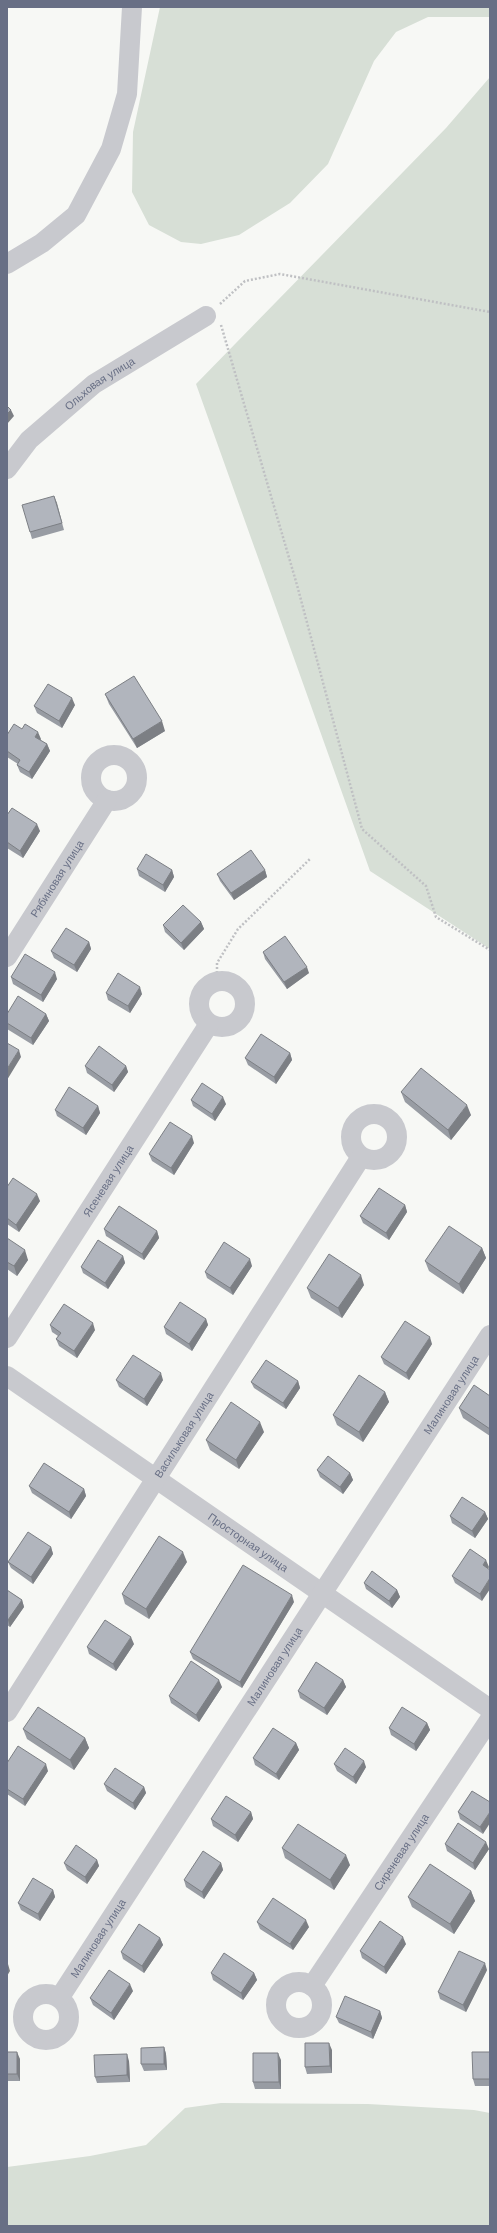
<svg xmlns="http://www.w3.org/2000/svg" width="497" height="2233" font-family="Helvetica,sans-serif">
  <rect width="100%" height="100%" fill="#f7f8f5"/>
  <path fill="#d7dfd6" d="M160,7h330v10h-62l-32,15 -22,29 -46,103 -38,39 -51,32 -38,9 -20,-2 -32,-17 -17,-33 1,-60z
    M490,77v872l-120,-78 -174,-487 250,-256z
    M221,2103l147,1 106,6 16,3v113h-483v-59l83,-11 56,-11 39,-37z"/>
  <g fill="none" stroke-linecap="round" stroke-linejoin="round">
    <path stroke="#bfc0c3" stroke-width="2.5" stroke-dasharray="2 2" stroke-linecap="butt" d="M220,304l25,-23 35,-7 210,38
      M221,325l76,260 65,244 64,57 10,31 54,33
      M217,981v-18l21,-34 73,-71"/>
    <g stroke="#c8c9ce" stroke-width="20">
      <path d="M7,264l35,-21 34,-28 35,-66 16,-55 5,-87"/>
      <path id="s1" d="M7,469l22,-29 65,-56 112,-68"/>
      <circle cx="114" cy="778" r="23"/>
      <path id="s2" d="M7,957l100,-157"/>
      <circle cx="222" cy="1004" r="23"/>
      <circle cx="374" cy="1137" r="23"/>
      <path id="s3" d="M7,1338l202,-314"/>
      <path id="s4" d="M7,1376l483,333"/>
      <path id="s5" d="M7,1712l354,-555"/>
      <circle cx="299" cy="2005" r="23"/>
      <path id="s6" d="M312,1986l178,-267"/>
      <circle cx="46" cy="2017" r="23"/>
      <path id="s7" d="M60,1997l430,-662"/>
    </g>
  </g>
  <path fill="#989ca3" d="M54,496l10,34 -32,9 -2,-7z
    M105,694l60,37 -28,17 -28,-44z
    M75,705l-13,23 -25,-15 -3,-7z
    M7,735l34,4 -1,1 7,4 3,7 -18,28 -12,-7 -3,-7 1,-1 -11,-7z
    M7,815l33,16 -17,27 -16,-10z
    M137,869l35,1 2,7 -9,15 -26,-16z
    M265,870l2,7 -33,23 -14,-19 -3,-7z
    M201,922l3,7 -20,21 -19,-18 -2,-7z
    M89,942l2,7 -14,23 -23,-14 -3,-7z
    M263,952l46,21 -22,16 -22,-30z
    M11,977l46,2 -14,23 -30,-18z
    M106,993l36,1 -12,19 -22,-13z
    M7,1014h39l3,7 -16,24 -26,-16z
    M290,1053l2,7 -16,24 -28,-19 -3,-7z
    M85,1066h41l2,6 -14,20 -27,-19z
    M401,1092l70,23 -20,25 -46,-38z
    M191,1100l35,4 -11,17 -22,-15z
    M98,1106l2,7 -14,22 -29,-19 -2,-6z
    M194,1143l-20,32 -22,-14 -3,-7z
    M7,1187l33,14 -21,31 -12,-8z
    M405,1205l2,7 -18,28 -26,-17 -3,-7z
    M104,1229l53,2 2,7 -15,22 -38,-24z
    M7,1238l21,22 -11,16 -10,-7z
    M482,1248l4,10 -23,36 -34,-23 -4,-10z
    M123,1256l2,7 -17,26 -25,-16 -2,-6z
    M252,1266l-19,29 -26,-17 -2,-6z
    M364,1285l-22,33 -31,-20 -4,-10z
    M206,1319l2,6 -16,26 -26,-17 -2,-7z
    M50,1325l45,5 -18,28 -18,-12 -3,-7 2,-3 -6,-4z
    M432,1344l-23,36 -25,-16 -3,-7z
    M116,1380h47l-16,26 -28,-19z
    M298,1381l2,7 -14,21 -32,-21 -3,-6z
    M385,1392l4,10 -26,40 -26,-17 -4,-10z
    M490,1396v40l-27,-18 -4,-10z
    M264,1432l-25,37 -29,-19 -4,-10z
    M317,1470l33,3 3,7 -10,14 -23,-17z
    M29,1486l55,3 2,7 -15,23 -39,-26z
    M485,1512l3,7 -13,19 -23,-15 -2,-7z
    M51,1547l2,7 -20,30 -22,-16 -3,-6z
    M187,1562l-38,57 -24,-15 -3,-10z
    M489,1567l-1,2 -6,32 -27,-18 -3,-7z
    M364,1583l33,7 3,7 -8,11 -26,-19z
    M7,1590l15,10 2,7 -14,20 -3,-2z
    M294,1602l-52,86 -49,-29 -3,-7z
    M134,1644l-18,27 -27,-17 -2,-7z
    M343,1680l3,7 -19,28 -27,-17 -2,-7z
    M222,1687l-23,35 -28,-19 -2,-7z
    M427,1723l3,7 -14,21 -25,-16 -2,-7z
    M23,1729l62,9 4,10 -15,22 -47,-31z
    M296,1743l3,7 -20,30 -24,-15 -2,-7z
    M7,1763l41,8 -23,35 -18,-12z
    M334,1764l32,3 -10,17 -19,-13z
    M104,1784l40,3 2,6 -11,17 -28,-19z
    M472,1791l11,43 -23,-15 -2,-7z
    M251,1812l2,7 -15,23 -25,-16 -2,-7z
    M445,1844l44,5 -14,21 -28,-19z
    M282,1848l68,17 -16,25 -49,-32z
    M97,1860l2,6 -12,18 -20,-14 -3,-7z
    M221,1863l2,7 -19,29 -18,-12 -2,-7z
    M53,1890l2,7 -15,24 -19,-11 -3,-7z
    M471,1891l4,10 -21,33 -42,-27 -4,-10z
    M257,1922l52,5 -16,23 -33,-21z
    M160,1938l3,7 -19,28 -21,-14 -2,-7z
    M406,1944l-20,30 -24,-16 -2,-7z
    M487,1970l-21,42 -26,-13 -2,-7z
    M211,1973h43l3,7 -14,20 -30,-20z
    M133,1991l-19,29 -21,-15 -3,-7z
    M380,2011l2,7 -9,21 -34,-16 -3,-6z
    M164,2047l2,7 1,16 -23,1 -3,-7z
    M332,2050v23l-25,1 -2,-7z
    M7,2052l13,7v22h-13z
    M490,2052v34h-15l-2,-7z
    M281,2060v29h-26l-2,-7z
    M129,2061l1,21 -33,1 -2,-6z"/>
  <path fill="#7c7f84" d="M11,410l3,6 -7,8v-10z
    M54,496l3,7 7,27 -2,-7z
    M72,698l3,7 -13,23 -3,-7z
    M162,721l3,10 -28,17 -4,-9z
    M38,732l3,7 -3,5 -3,-7z
    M47,744l3,7 -18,28 -3,-7z
    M37,824l3,7 -17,27 -3,-7z
    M172,870l2,7 -9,15 -2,-7z
    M265,870l2,7 -33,23 -3,-7z
    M201,922l3,7 -20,21 -3,-7z
    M89,942l2,7 -14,23 -3,-7z
    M307,967l2,6 -22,16 -3,-7z
    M55,972l2,7 -14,23 -2,-7z
    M140,987l2,7 -12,19 -2,-7z
    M46,1014l3,7 -16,24 -2,-7z
    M19,1050l2,7 -14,23v-11z
    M290,1053l2,7 -16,24 -2,-7z
    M126,1066l2,6 -14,20 -2,-7z
    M223,1097l3,7 -11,17 -3,-7z
    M467,1105l4,10 -20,25 -3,-10z
    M98,1106l2,7 -14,22 -3,-7z
    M192,1136l2,7 -20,32 -3,-7z
    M37,1194l3,7 -21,31 -3,-7z
    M405,1205l2,7 -18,28 -3,-7z
    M157,1231l2,7 -15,22 -2,-6z
    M482,1248l4,10 -23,36 -4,-10z
    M25,1250l3,10 -11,16 -3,-10z
    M123,1256l2,7 -17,26 -3,-6z
    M250,1259l2,7 -19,29 -3,-7z
    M361,1275l3,10 -22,33 -4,-10z
    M206,1319l2,6 -16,26 -3,-7z
    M93,1323l2,7 -18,28 -3,-7z
    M430,1337l2,7 -23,36 -3,-7z
    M161,1373l2,7 -16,26 -3,-7z
    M298,1381l2,7 -14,21 -3,-6z
    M385,1392l4,10 -26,40 -4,-10z
    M260,1422l4,10 -25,37 -3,-9z
    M350,1473l3,7 -10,14 -3,-7z
    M84,1489l2,7 -15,23 -2,-7z
    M485,1512l3,7 -13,19 -3,-7z
    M51,1547l2,7 -20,30 -2,-7z
    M183,1552l4,10 -38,57 -3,-10z
    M486,1560l3,7 -4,5 -2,-7z
    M490,1578v11l-8,12 -2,-7z
    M397,1590l3,7 -8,11 -3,-7z
    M292,1595l2,7 -52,86 -2,-6z
    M22,1600l2,7 -14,20 -2,-7z
    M131,1637l3,7 -18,27 -3,-7z
    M219,1680l3,7 -23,35 -3,-7z
    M343,1680l3,7 -19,28 -3,-7z
    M427,1723l3,7 -14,21 -2,-7z
    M85,1738l4,10 -15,22 -4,-10z
    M296,1743l3,7 -20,30 -3,-6z
    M364,1761l2,6 -10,17 -3,-7z
    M46,1764l2,7 -23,35 -2,-7z
    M144,1787l2,6 -11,17 -2,-7z
    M251,1812l2,7 -15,23 -3,-7z
    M490,1812v11l-7,11 -3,-7z
    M486,1842l3,7 -14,21 -2,-7z
    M346,1855l4,10 -16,25 -4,-10z
    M97,1860l2,6 -12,18 -2,-7z
    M221,1863l2,7 -19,29 -2,-7z
    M53,1890l2,7 -15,24 -2,-7z
    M471,1891l4,10 -21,33 -4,-10z
    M306,1920l3,7 -16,23 -3,-6z
    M403,1937l3,7 -20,30 -2,-7z
    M160,1938l3,7 -19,28 -2,-7z
    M485,1963l2,7 -21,42 -3,-7z
    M8,1964l2,7 -3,5v-10z
    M254,1973l3,7 -14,20 -2,-7z
    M130,1984l3,7 -19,29 -3,-7z
    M380,2011l2,7 -9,21 -2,-7z
    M329,2043l3,7v23l-2,-7z
    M164,2047l2,7 1,16 -3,-6z
    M17,2052l3,7v22l-3,-7z
    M278,2053l3,7v29l-2,-7z
    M127,2054l2,7 1,21 -3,-7z"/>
  <path fill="#b1b5bd" stroke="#7c7f84" d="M7,406l4,4 -4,4z
    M54,496l8,27 -32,9 -8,-27z
    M134,676l28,45 -29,18 -28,-45z
    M48,684l24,14 -13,23 -25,-15z
    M14,724l8,5 3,-5 13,8 -3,5 12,7 -18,28 -12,-7 3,-5 -13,-9v-16z
    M12,808l25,16 -17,27 -13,-9v-27z
    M251,850l14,20 -34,23 -14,-19z
    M146,854l26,16 -9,15 -26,-16z
    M183,905l18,17 -20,21 -18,-18z
    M66,928l23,14 -15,23 -23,-14z
    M285,936l22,31 -23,15 -21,-30z
    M25,954l30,18 -14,23 -30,-18z
    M118,973l22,14 -12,19 -22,-13z
    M18,996l28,18 -15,24 -24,-15v-9z
    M261,1034l29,19 -16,24 -29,-19z
    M7,1043l12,7 -12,19z
    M99,1046l27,20 -14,19 -27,-19z
    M421,1068l46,37 -19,25 -47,-38z
    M202,1083l21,14 -11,17 -21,-14z
    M69,1087l29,19 -15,22 -28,-18z
    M170,1122l22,14 -21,32 -22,-14z
    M13,1178l24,16 -21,31 -9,-7v-31z
    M379,1188l26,17 -19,28 -26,-17z
    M119,1206l38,25 -15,23 -38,-25z
    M449,1226l33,22 -23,36 -34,-23z
    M7,1238l18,12 -11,16 -7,-4z
    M98,1240l25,16 -18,27 -24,-16z
    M224,1242l26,17 -20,29 -25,-16z
    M329,1254l32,21 -23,33 -31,-20z
    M180,1302l26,17 -17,25 -25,-17z
    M64,1304l29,19 -19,28 -18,-12 5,-6 -11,-8z
    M405,1321l25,16 -24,36 -25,-16z
    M133,1355l28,18 -17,26 -28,-19z
    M266,1360l32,21 -15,22 -32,-21z
    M359,1375l26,17 -26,40 -26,-17z
    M474,1385l16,11v33l-31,-21z
    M231,1402l29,20 -24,38 -30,-20z
    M328,1456l22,17 -10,14 -23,-17z
    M44,1463l40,26 -15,23 -40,-26z
    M462,1497l23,15 -13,19 -22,-15z
    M28,1532l23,15 -20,30 -23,-15z
    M159,1536l24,16 -37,57 -24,-15z
    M470,1549l16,11 -3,5 7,5v8l-10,16 -28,-18z
    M243,1565l49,30 -52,87 -50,-30z
    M372,1571l25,19 -8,11 -25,-18z
    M7,1590l15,10 -14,20h-1z
    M105,1620l26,17 -18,27 -26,-17z
    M191,1661l28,19 -23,35 -27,-19z
    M316,1662l27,18 -19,28 -26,-17z
    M38,1707l47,31 -15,22 -47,-31z
    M402,1707l25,16 -13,21 -25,-16z
    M273,1728l23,15 -20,31 -23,-16z
    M18,1746l28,18 -23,35 -16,-10v-26z
    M345,1748l19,13 -11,16 -19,-13z
    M115,1768l29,19 -11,16 -29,-19z
    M472,1791l18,11v10l-10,15 -22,-15z
    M226,1796l25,16 -16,23 -24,-16z
    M458,1823l28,19 -13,21 -28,-19z
    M298,1824l48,31 -16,25 -48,-32z
    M76,1845l21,15 -12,17 -21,-14z
    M203,1851l18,12 -19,29 -18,-12z
    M430,1864l41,27 -21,33 -42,-27z
    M33,1878l20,12 -15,24 -20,-11z
    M273,1898l33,22 -16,24 -33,-22z
    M380,1921l23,16 -19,30 -24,-16z
    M139,1924l21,14 -18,28 -21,-14z
    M459,1951l26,12 -22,42 -25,-13z
    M224,1953l30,20 -13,20 -30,-20z
    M109,1970l21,14 -19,29 -21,-15z
    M345,1996l35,15 -9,21 -35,-15z
    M305,2043h24l1,23 -25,1z
    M164,2047v17h-23v-16z
    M7,2052h10v22h-10z
    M472,2052h18v27h-17z
    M253,2053h25l1,29h-26z
    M127,2054v21l-32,2 -1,-22z"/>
  <g text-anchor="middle" stroke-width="4" stroke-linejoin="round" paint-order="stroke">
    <g font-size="11" fill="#686f85" stroke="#fff">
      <text dy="4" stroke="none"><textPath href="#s1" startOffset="127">Ольховая улица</textPath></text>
      <text dy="4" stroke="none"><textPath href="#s2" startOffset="93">Рябиновая улица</textPath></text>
      <text dy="4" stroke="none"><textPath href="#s3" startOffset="187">Ясеневая улица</textPath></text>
      <text dy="4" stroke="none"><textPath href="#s7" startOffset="718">Малиновая улица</textPath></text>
      <text dy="4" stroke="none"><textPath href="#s5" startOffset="329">Васильковая улица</textPath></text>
      <text dy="4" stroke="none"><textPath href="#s4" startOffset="293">Просторная улица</textPath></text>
      <text dy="4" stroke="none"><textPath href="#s7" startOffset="394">Малиновая улица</textPath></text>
      <text dy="4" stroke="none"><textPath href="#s6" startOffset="161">Сиреневая улица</textPath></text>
      <text dy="4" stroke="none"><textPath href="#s7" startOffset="70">Малиновая улица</textPath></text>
    </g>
  </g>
  <rect width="497" height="2233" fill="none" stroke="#686f85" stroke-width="16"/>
</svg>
